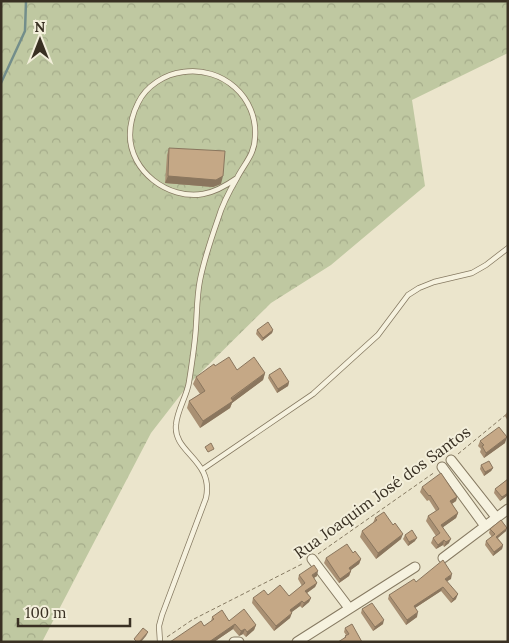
<svg xmlns="http://www.w3.org/2000/svg" width="509" height="643" font-family="Lora,serif">
  <defs>
    <pattern id="forest-crowns" width="20" height="18" patternUnits="userSpaceOnUse" patternTransform="scale(1.25)"><rect width="20" height="18" fill="#bfc8a1"/><path d="M2 6a3 3 0 1 1 6 0M12 15a3 3 0 1 1 6 0" fill="none" stroke="#a5ac8a"/></pattern>
  </defs>
  <rect width="100%" height="100%" fill="#ebe5cc"/>
  <path fill="url(#forest-crowns)" d="M1,1h507v52l-96,47 13,86 -94,79 -60,38 -82,81 -38,49 -109,209h-41z"/>
  <g fill="none" stroke-linecap="round" stroke-linejoin="round">
    <path stroke="#738e8b" stroke-width="2.5" d="M1,83l24,-52 1,-30"/>
    <g stroke="#867a62" stroke-width="6">
      <path id="service" d="M203,469l110,-75 65,-59 30,-40 11,-7 15,-6 38,-9 14,-8 22,-17
        M160,642l-1,-16 3,-11 44,-117c8,-38 -33,-45 -30,-73 1,-15 11,-29 13,-43 3,-19 6,-38 7,-56 1,-15 1,-31 4,-46 4,-20 11,-41 18,-61 4,-14 12,-29 19,-41 7,-14 18,-24 18,-41 3,-40 -33,-71 -72,-65 -18,2 -37,14 -45,31 -5,10 -8,20 -8,32 0,36 38,65 73,59 13,-2 24,-9 34,-16"/>
    </g>
    <g stroke="#867a62" stroke-width="11">
      <path id="minor" d="M451,460l45,57
        M442,467l43,59
        M443,558l65,-49
        M312,559l37,49
        M234,642h5
        M297,642l118,-75"/>
    </g>
    <path stroke="#867a62" stroke-width="1" stroke-dasharray="4 2.5" stroke-linecap="butt" d="M458,454l50,-41
      M318,554l117,-82
      M167,637l25,-17 112,-57"/>
    <use href="#service" stroke="#f6f2df" stroke-width="4.5"/>
    <use href="#minor" stroke="#f6f2df" stroke-width="9"/>
  </g>
  <path fill="#a99073" d="M169,148l52,36 -8,3 -48,-4 2,-28z
    M257,330h16l-1,3 -10,8 -6,-7z
    M215,366l22,4 28,3 -2,7 -31,23 -2,5 -30,20 -13,-20 2,-7 11,-7 -7,-10 3,-7z
    M269,375l20,7 -1,4 -11,7 -9,-15z
    M508,410v11l-3,-5z
    M480,441l25,2 -21,15 -4,-6 1,-3 -3,-3z
    M481,465l12,3 -2,3 -7,5 -4,-7z
    M508,479v16l-8,6 -6,-8 1,-4z
    M422,487l35,10 -1,4 -4,3 6,9 -2,5 -13,9 6,16 -5,4 -1,-2 -7,4 -5,-6 2,-5 3,-2 -10,-15 2,-5 8,-5 -7,-11 -2,1 -7,-9z
    M375,518l18,7 8,14 -25,20 -16,-22 2,-6 11,-8z
    M490,529l16,2 -8,7 5,7 -1,4 -9,7 -8,-11 1,-4 6,-4 -3,-4z
    M405,535l10,6 -7,5 -5,-7z
    M326,558l35,1 -2,5 -9,6 1,1 -2,5 -10,7 -15,-20z
    M299,575l18,1 -3,2 3,5 -2,4 -8,6 4,5 -2,4 -7,6 -2,-2 -9,6 -1,6 -16,13 -22,-28 1,-5 15,-3 21,1 13,-10 -4,-7z
    M451,579l-4,2 9,18 -5,4 -10,-12 -26,17 2,9 -11,8 -18,-26 1,-4z
    M362,609l21,15 -10,7 -12,-18z
    M212,617l44,8 -2,5 -8,7 -3,-3 -4,2 -6,-7 -19,13h-44l34,-16 7,-4z
    M345,628l17,14 -18,-4 2,-3 -2,-3z"/>
  <path fill="#8a765e" d="M168,176h55l-2,8 -8,3 -48,-4z
    M273,330l-1,3 -10,8 1,-3z
    M265,373l-2,7 -31,23 -2,5 -30,20 3,-7z
    M289,382l-1,4 -11,7 1,-4z
    M507,437l-2,6 -21,15 2,-5z
    M493,468l-2,3 -7,5 1,-4z
    M508,493v2l-8,6 2,-4z
    M457,497l-1,4 -8,5 2,-5z
    M458,513l-2,5 -17,12 2,-5z
    M507,528l-1,3 -11,9 1,-3z
    M403,534l-2,5 -25,20 2,-6z
    M417,538l-2,3 -7,5 1,-4z
    M451,539l-2,4 -5,4 2,-5z
    M444,540l-1,5 -7,4 2,-4z
    M503,545l-1,4 -9,7 1,-4z
    M361,559l-2,5 -12,9 2,-5z
    M318,571l-1,5 -7,4 2,-5z
    M351,571l-2,5 -10,7 1,-4z
    M452,574l-1,5 -7,4 1,-4z
    M317,583l-2,4 -11,8 1,-4z
    M443,587l-2,4 -29,19 2,-4z
    M458,594l-2,5 -5,4 2,-4z
    M311,598l-2,4 -7,6 2,-5z
    M302,601l-2,5 -12,9 2,-5z
    M418,612l-1,5 -11,8 1,-5z
    M292,613l-2,5 -16,13 2,-5z
    M384,620l-1,4 -10,7 2,-4z
    M235,624l-2,5 -19,13h-5z
    M256,625l-2,5 -8,7 1,-5z
    M245,629l-2,5 -4,2 2,-5z
    M148,632l-2,4 -5,6h-2z"/>
  <path fill="#c5a886" stroke="#8a765e" d="M169,148l56,3 -2,25 -7,4 -48,-4z
    M268,322l5,8 -10,8 -6,-8z
    M229,357l8,13 17,-13 11,16 -34,25 2,3 -30,20 -14,-20 16,-10 -9,-14 18,-13 1,2z
    M280,368l9,14 -11,7 -9,-14z
    M499,427l8,10 -21,16 -4,-7 2,-1 -4,-4z
    M211,443l3,6 -6,3 -3,-5z
    M489,461l4,7 -8,4 -4,-7z
    M441,473l16,24 -7,4 8,12 -17,12 10,14 -5,3 -2,-2 -6,5 -5,-7 7,-5 -12,-17 11,-7 -9,-14 -1,1 -7,-9z
    M508,479v14l-6,4 -7,-8z
    M384,512l9,13 2,-2 8,11 -25,19 -16,-22 15,-11 -2,-2z
    M501,520l6,8 -11,9 7,8 -9,7 -8,-11 9,-7 -5,-5z
    M412,530l5,8 -8,4 -4,-7z
    M347,544l6,9 2,-2 6,8 -12,9 2,3 -11,8 -14,-21z
    M443,560l9,14 -7,5 13,15 -5,5 -10,-12 -29,19 4,6 -11,8 -18,-25 25,-16 2,3z
    M314,565l4,6 -6,4 5,8 -12,8 6,7 -7,5 -2,-2 -12,9 2,3 -16,13 -23,-28 11,-8 4,5 12,-10 9,11 16,-13 -6,-8z
    M372,603l12,17 -9,7 -13,-18z
    M244,609l12,16 -9,7 -2,-3 -4,2 -6,-7 -26,18h-39l31,-21 3,5 10,-7 -2,-2 10,-7 7,11z
    M352,624l10,18h-24l8,-5 -1,-1 4,-2 -4,-6z
    M143,628l5,4 -9,10h-2l-3,-3z"/>
  <g text-anchor="middle" stroke-width="4" stroke-linejoin="round" paint-order="stroke">
    <g font-size="16" fill="#393023" stroke="#f3efdb">
      <text transform="translate(382 492) rotate(-36)" y="6">Rua Joaquim José dos Santos</text>
    </g>
  </g>
  <rect width="509" height="643" fill="none" stroke="#393023" stroke-width="5"/>
  <g transform="translate(40 40)" stroke="#f3efdb" stroke-width="4" paint-order="stroke">
  <path d="M0-4L9 19L0 12L-9 19Z" fill="#393023"/>
  <text y="-8" font-size="14" font-weight="bold" text-anchor="middle" fill="#393023">N</text>
  </g>
  <path d="M18 618v8h112v-8" fill="none" stroke="#393023" stroke-width="2.5"/>
  <text x="25" y="618" font-size="15" fill="#393023" stroke="#f3efdb" stroke-width="4" paint-order="stroke">100 m</text>
</svg>
